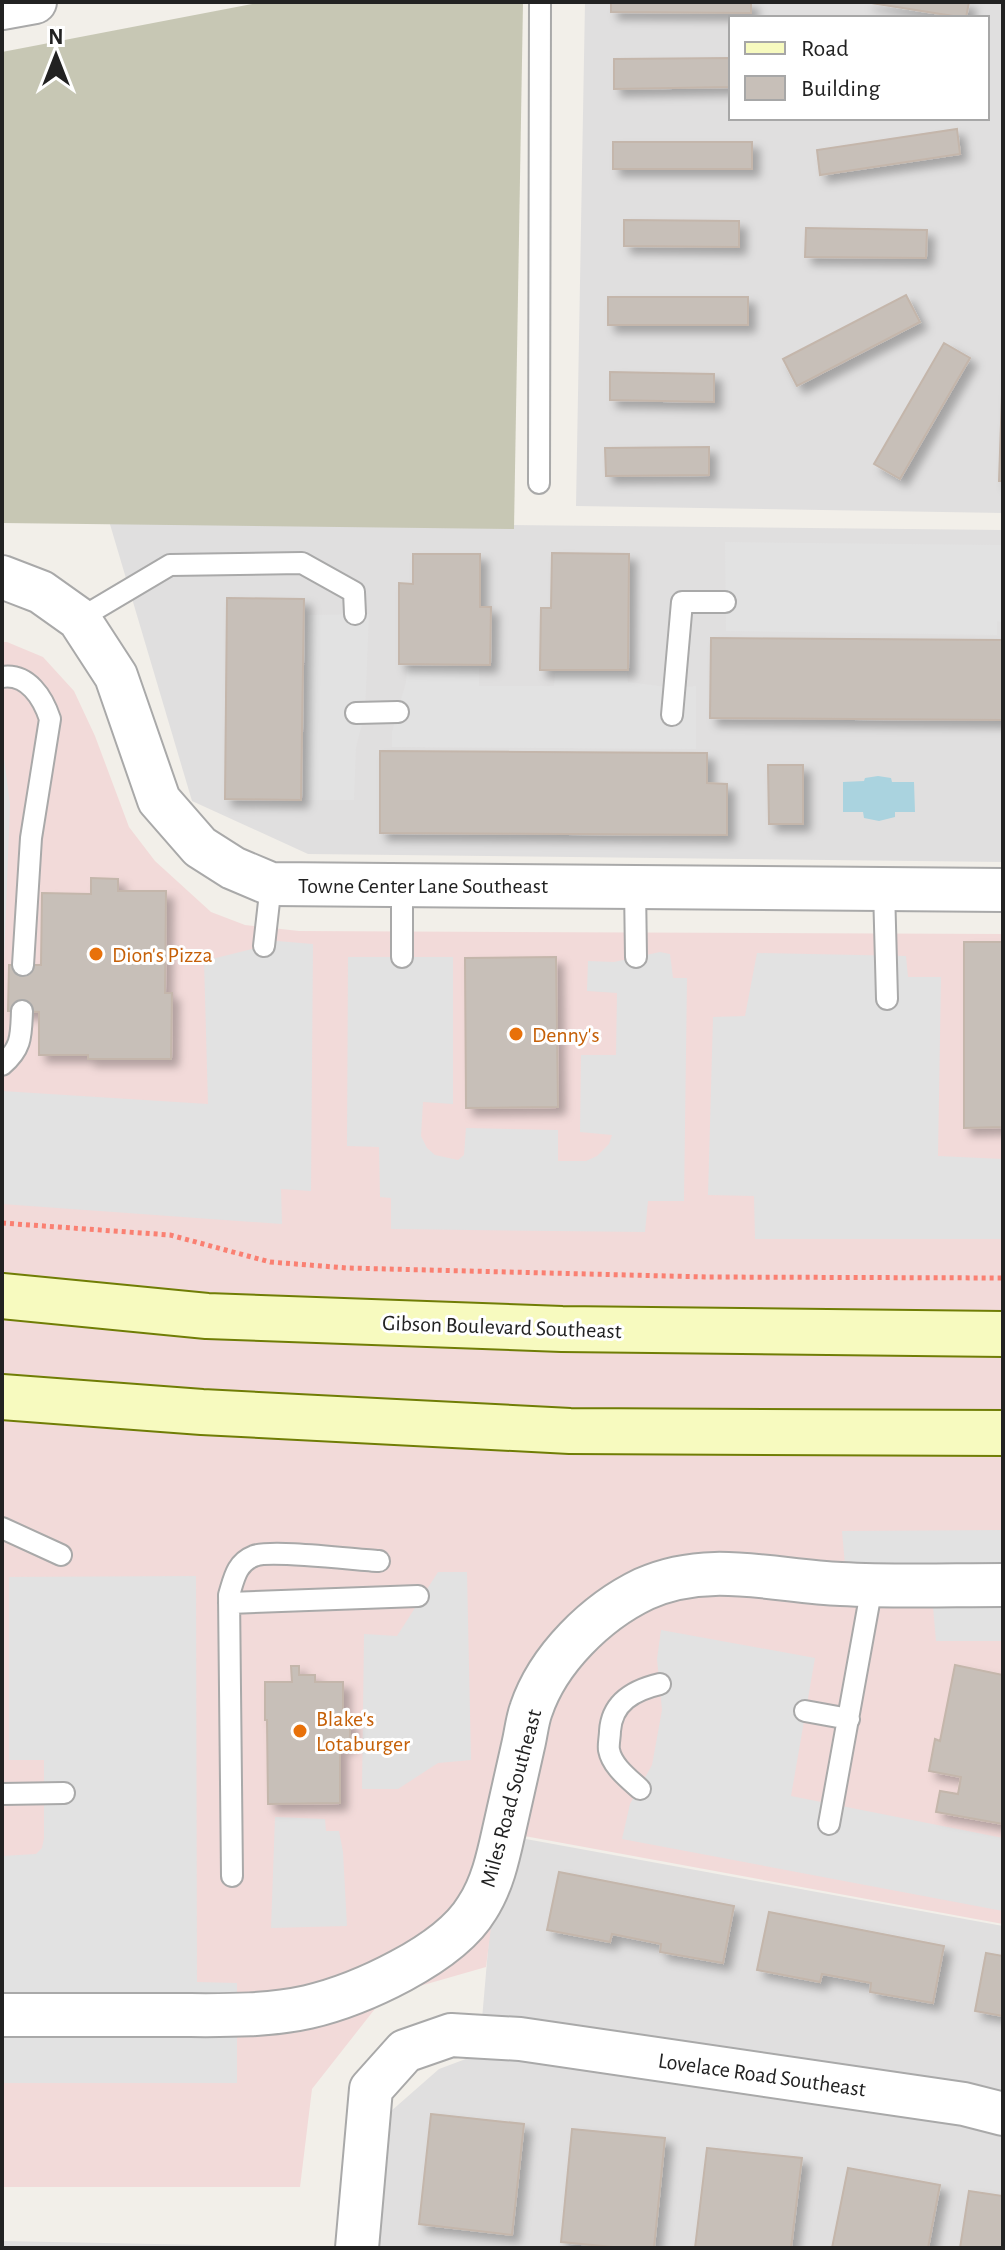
<svg xmlns="http://www.w3.org/2000/svg" width="1005" height="2250" font-family="'Alegreya Sans',sans-serif">
  <defs>
    <filter id="shadow"><feDropShadow dx="7" dy="7" stdDeviation="4" flood-color="#0004"/></filter>
  </defs>
  <rect width="100%" height="100%" fill="#f2efe9"/>
  <path fill="#e0dfdf" fill-rule="evenodd" d="M585,2h418v511l-427,-7zM731,18h256v100h-256z
    M109,521l894,9v332l-695,-8 -116,-53z
    M498,1834l505,92v322h-627l14,-136 49,-43 40,-15z
    M2,2241l303,6 6,1h-309z"/>
  <path fill="#f2dad9" d="M2,642h5l36,15 31,34 21,45 34,91 26,34 56,51 34,13 54,6 704,3v990l-500,-92 -17,135 -101,29 -73,93 -12,98h-298z"/>
  <path fill="#c7c7b4" d="M263,2h260l-9,527 -512,-6v-471z"/>
  <path fill="#e2e2e2" d="M725,542l277,3 1,78 -6,-2v14l-271,-4z
    M369,614l-4,99 -9,34 -2,53h-49l3,-185z
    M407,668h72v18h75l1,-13 72,-1 1,10 47,6 21,-2v63l-304,-2v-15l14,-50z
    M2,743l8,61 -8,210z
    M277,941l36,3 -2,247 -30,-2 1,35 -280,-20v-113l206,13 -4,-143 60,-15z
    M660,952l10,2 3,24h14l-3,223h-36l-3,31 -254,-3v-31l-11,-1 -1,-50 -32,-1 1,-189h105v147l-30,-2 -2,34 6,12 8,7 23,5 6,-5 2,-27 92,2v31h28l11,-5 12,-12 3,-9 -32,-3 1,-77h35l1,-62 -30,-2 1,-30 26,1z
    M757,953l149,3 2,21h33l-3,179 65,3v80h-248l-1,-43 -46,-1 5,-178 32,-1z
    M1003,1530v111h-67l-3,-34 -61,-21 -27,-21 -3,-34z
    M438,1572h29l4,188 -33,3 -40,26h-36l2,-155 33,2z
    M196,1576l1,406 40,1v100h-235v-227l34,-2 6,-6 2,-10v-78h-35v-183z
    M661,1630l154,28 -24,138 212,42v73l-381,-72 8,-35 22,-39 10,-55 -5,-51z
    M275,1817l50,2 1,12h13l4,21 4,74 -76,2z"/>
  <path fill="#aad3df" d="M878,776l13,2 1,4h22l1,30h-20v5l-16,4 -15,-3 -1,-6h-20v-30l21,-1 1,-3z"/>
  <path fill="#c7bfb8" stroke="#c4b6ab" stroke-width="2" filter="url(#shadow)" d="M611,2h140v11l-140,-1z
    M865,2h104l-3,16z
    M731,58v29l-117,2v-30z
    M957,129l3,25 -140,21 -3,-25z
    M613,142h139v27h-139z
    M624,220l115,1v26l-115,-1z
    M806,228l121,2 -1,28 -121,-1z
    M906,295l14,27 -123,64 -14,-27z
    M608,297h140v28h-140z
    M944,343l26,15 -70,121 -26,-15z
    M1003,365v116h-4z
    M610,372l104,2v28l-104,-2z
    M709,447v28l-103,1 -1,-28z
    M552,553l77,1 -1,116h-88l1,-62h10z
    M413,554h67v53h11l-1,58 -91,-1v-81l14,1z
    M227,598l77,1 -3,201 -76,-1z
    M711,638l292,2v80l-293,-2z
    M380,751l327,2v30l20,1v51l-347,-2z
    M768,765h35v59h-34z
    M91,878l27,1v12h48l-1,102h7l-1,66h-83v-4h-49v-43l-31,-1 1,-46h32l1,-72 49,1z
    M964,942h39v185l-39,1z
    M556,957l2,150 -92,1 -1,-150z
    M955,1665l48,10v149l-67,-12 4,-21 18,3 3,-17 -32,-6 6,-32 5,2z
    M291,1666h8v9h16v7h28v38h7v25h-10v58l-72,1 -1,-84h-2v-38h27z
    M559,1872l175,34 -11,57 -63,-11 1,-8 -49,-10 -2,8 -63,-12z
    M769,1912l175,34 -11,57 -63,-11 1,-9 -49,-9 -2,8 -63,-12z
    M986,1953l17,3v60l-28,-5z
    M431,2114l93,10 -12,111 -93,-11z
    M572,2129l93,9 -11,110h-31l-62,-6z
    M707,2148l95,10 -11,90h-96z
    M848,2168l92,17 -12,63h-96z
    M969,2191l34,5v52h-43z"/>
  <g fill="none" stroke-linecap="round" stroke-linejoin="round">
    <g stroke="#a9a9a9" stroke-width="24">
      <path id="service" d="M539,483l1,-481
        M79,619l91,-54 132,-2 52,29 1,22
        M2,677c26,-4 41,21 48,42l-19,119 -8,127
        M356,713l42,-1
        M672,715l10,-113h43
        M635,887l1,70
        M884,889l3,110
        M264,946l7,-62
        M402,957v-72
        M2,1065c20,-17 19,-29 20,-54
        M2,1528l59,27
        M229,1603l189,-7
        M805,1711l44,8
        M640,1789c-12,-11 -28,-23 -31,-39 -1,-5 1,-13 1,-19 2,-29 24,-41 50,-47
        M2,1794l62,-1
        M829,1824l43,-238
        M232,1876l-3,-281c5,-16 7,-32 25,-39 16,-7 103,4 125,5"/>
    </g>
    <g stroke="#a9a9a9" stroke-width="46">
      <path id="minor" d="M2,8l33,-6
        M2,577l39,15 38,27 37,57 43,124 41,47 33,21 38,16 732,6
        M2,2015c56,0 112,0 169,0 46,0 92,2 137,-8 51,-12 141,-52 169,-99 16,-24 22,-55 28,-82 6,-27 12,-53 18,-80 3,-12 4,-25 8,-36 17,-51 65,-98 113,-121 64,-29 130,-8 197,-5 54,3 108,1 162,1
        M357,2248l14,-159 34,-38 46,-16 69,4 444,65 39,10"/>
    </g>
    <g stroke="#707d05" stroke-width="48">
      <path id="secondary" d="M2,1296l205,20 355,13 441,5
        M2,1397l200,15 368,19 433,2"/>
    </g>
    <path stroke="#fa8072" stroke-width="5" stroke-dasharray="4 4" stroke-linecap="butt" d="M2,1223l168,12 100,27 77,6 361,9 295,1"/>
    <use href="#service" stroke="#fff" stroke-width="20"/>
    <use href="#minor" stroke="#fff" stroke-width="42"/>
    <use href="#secondary" stroke="#f7fabf" stroke-width="44"/>
  </g>
  <g fill="#e8710a" stroke="#fff" stroke-width="3">
    <circle cx="96" cy="954" r="8"/>
    <circle cx="516" cy="1034" r="8"/>
    <circle cx="300" cy="1731" r="8"/>
  </g>
  <g text-anchor="middle" stroke-width="6" stroke-linejoin="round" paint-order="stroke">
    <g font-size="22" fill="#222" stroke="#fff">
      <text x="423" y="893">Towne Center Lane Southeast</text>
      <text transform="translate(502 1326) rotate(2)" y="8">Gibson Boulevard Southeast</text>
      <text transform="translate(510 1798) rotate(-75)" y="8">Miles Road Southeast</text>
      <text transform="translate(762 2074) rotate(8)" y="8">Lovelace Road Southeast</text>
    </g>
    <g font-size="22" fill="#c56008" stroke="#fff" text-anchor="start">
      <text x="112" y="962">Dion's Pizza</text>
      <text x="532" y="1042">Denny's</text>
      <text x="316" y="1726">Blake's<tspan x="316" dy="25">Lotaburger</tspan></text>
    </g>
  </g>
  <rect width="1005" height="2250" fill="none" stroke="#222222" stroke-width="8"/>
  <rect x="729" y="16" width="260" height="104" fill="#ffffff" stroke="#a7a7a7" stroke-width="2"/>
  <rect x="745" y="42" width="40" height="12" fill="#f7fabf" stroke="#a7a7a7" stroke-width="2"/>
  <text x="801" y="56" font-size="24" fill="#222222">Road</text>
  <rect x="745" y="76" width="40" height="24" fill="#c7bfb8" stroke="#a7a7a7" stroke-width="2"/>
  <text x="801" y="96" font-size="24" fill="#222222">Building</text>
  <g transform="translate(56 56)" stroke="#ffffff" stroke-width="6" paint-order="stroke">
  <path d="M0-6L14 30L0 20L-14 30Z" fill="#222222"/>
  <text y="-12" font-size="22" font-weight="bold" text-anchor="middle" fill="#222222">N</text>
  </g>
</svg>
